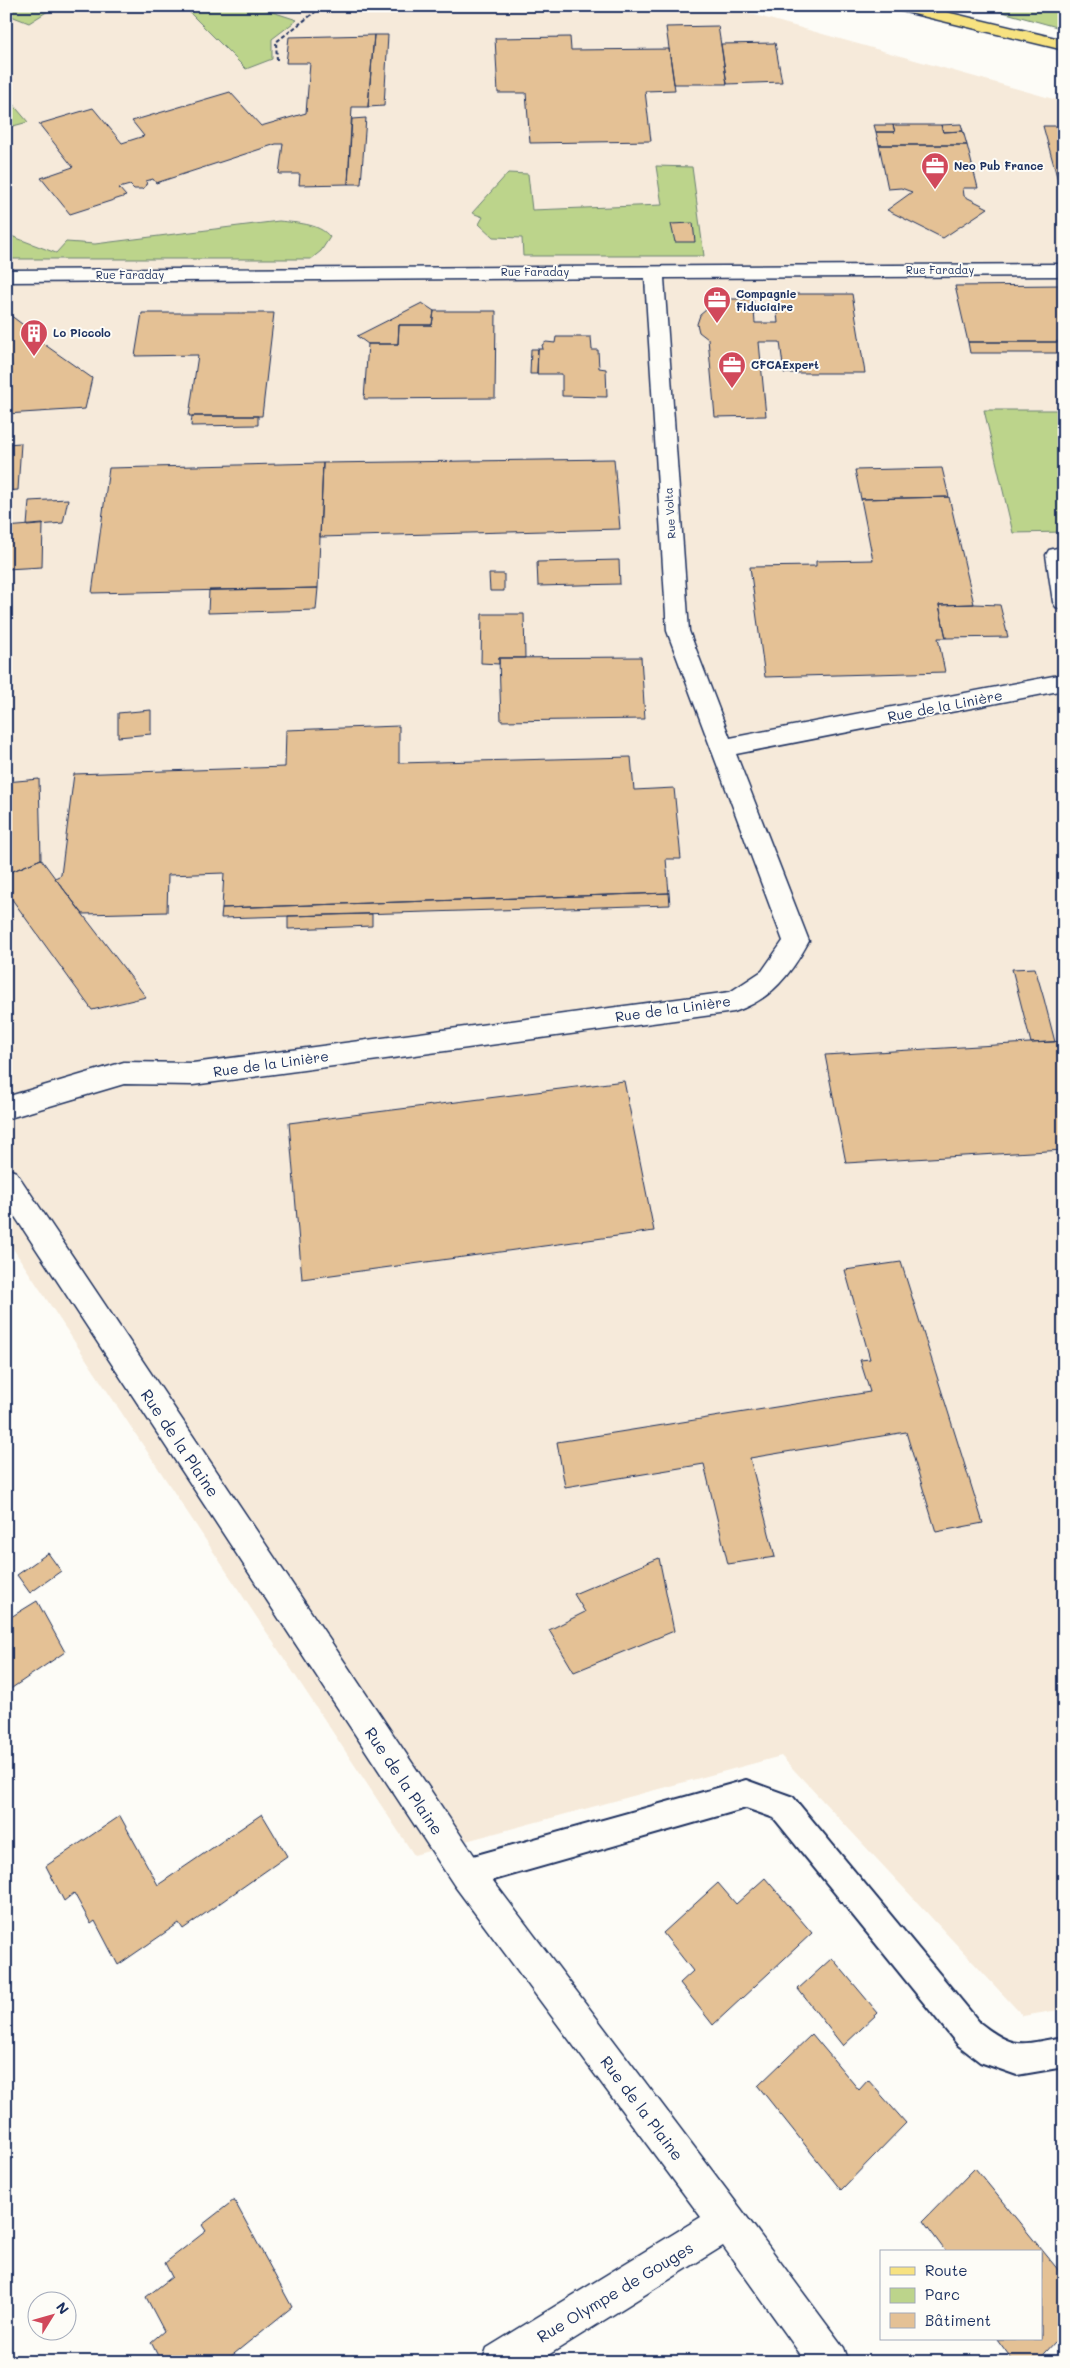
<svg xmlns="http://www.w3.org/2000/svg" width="1070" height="2368" font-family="Mali,sans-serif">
  <rect width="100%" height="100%" fill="#fdfcf7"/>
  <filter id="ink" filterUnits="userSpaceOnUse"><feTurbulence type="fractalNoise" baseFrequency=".02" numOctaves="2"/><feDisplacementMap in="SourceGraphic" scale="10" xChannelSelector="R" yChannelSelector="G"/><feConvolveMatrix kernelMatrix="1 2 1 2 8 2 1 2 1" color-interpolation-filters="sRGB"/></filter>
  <g filter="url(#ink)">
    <path fill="#f6eada" d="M6,6h717l341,96v1907l-41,7 -242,-260 -367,99 -408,-617z"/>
    <path fill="#bcd48b" stroke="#6c8274" d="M6,6h50l-27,17 -23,-9z
      M183,6h71l43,14 -25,19v20l-26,10z
      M981,6h83v23z
      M6,96l22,26 -22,6z
      M656,166l36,1 12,89h-181l-1,-18 -29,-1 -14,-13 4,-7 -11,-4 36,-40 20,1 4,36 130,-5z
      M279,221c17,2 40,2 51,16l-9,14 -10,8h-305v-25l50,19 10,-11 29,2z
      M984,410h80v122l-51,1z"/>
    <path fill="#e4c195" stroke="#1b2f5e" d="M718,26l9,58h-53l-8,-57z
      M374,35h14l-4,71 -16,1z
      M374,35l-6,72h-16l-4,77 -49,1 1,-11h-21l4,-30h-7l-120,39 -3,-4 -7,2 1,4 -5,4h-8l-4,-4 -11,3 7,8 -56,18 -29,-36 32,-11 -34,-43 54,-16 29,35 22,-7 -12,-15 98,-29 31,34 45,-13 4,-50h-24l3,-26z
      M570,37l1,13 98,-1 6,41 -30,1 6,50 -121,2 -4,-50h-28l-3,-55z
      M775,43l7,39 -55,2 -6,-40z
      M366,118l-5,66h-13l4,-65z
      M961,124l2,7 -20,1 -2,-7z
      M874,125h19l2,7h-19z
      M893,125h48l2,7 20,-1 4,14h-88l-3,-13h19z
      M1043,126h21v76z
      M879,145h88l11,43h-15l1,8 24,12 -45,30 -56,-28 25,-18 -11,-4 -13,1z
      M693,223l2,19h-20l-4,-18z
      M1064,285v57h-96l-13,-56z
      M775,294h77l13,79h-81l-4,-31h-21l7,74 -51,1 -7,-78 -9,-7 -2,-8 3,-9 6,-5 -1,-11h48l2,24h23z
      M422,303l12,8 -2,14h-33l-1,19h-30l-11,-8z
      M434,311h62l-1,87 -131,1 4,-55h30l1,-19h33z
      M6,312l28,21 -3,2 61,43 -7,31 -79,5z
      M142,313h132l-12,103h-73l9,-61 -63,1z
      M556,337h35l1,13h6l1,18 7,1 1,28 -45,-1v-22h-25l1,-25h5l-1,-4 4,-3 9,1z
      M968,342h96v11h-94z
      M531,349h7l-1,25h-7z
      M192,416h66v9l-67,1z
      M21,443l-3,47 -12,1v-47z
      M614,459l6,70 -300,8 3,-74z
      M323,463l-5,125 -226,5 17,-125z
      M942,468l7,29 -88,2 -6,-29z
      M949,497l25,107 -35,1 7,33h-8l7,34 -180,5 -15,-110 66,-1v-5l57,-1 -12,-61z
      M68,499l-5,24 -36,3 2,-25z
      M43,524l-1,43 -36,2v-42z
      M619,560l1,24 -82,2 -1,-24z
      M489,574h15v17h-14z
      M318,588l-2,22 -108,3 1,-23z
      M974,604l26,1 8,32 -62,1 -7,-33z
      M482,614h42l1,44h-26v6l-18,-1z
      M641,657l4,62 -144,2 -2,-63z
      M151,710v24l-33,3v-24z
      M399,726v37l232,-6 3,33 40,-2 7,71h-15l3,34 -447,15 2,-35 -56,2 -1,37 -84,2 -28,-36 6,-3 13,-101 211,-7 1,-37z
      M39,779l2,80 -35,15v-92z
      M41,859l14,19 91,119 -54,13 -86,-119v-17z
      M669,893l1,12 -449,13 1,-10z
      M372,914v12l-84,3v-13z
      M1035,968l9,31 11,43 -24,1 -19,-74z
      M1064,1041v109l-218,13 -21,-108z
      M624,1081l30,150 -352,48 -13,-156z
      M901,1262l82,261 -47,9 -30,-100 -156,26 25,99 -47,7 -24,-100 -139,23 -8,-45 313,-50 -10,-32 10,-1 -25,-89z
      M48,1553l13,18 -31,22 -13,-18z
      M659,1558l15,73 -100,41 -25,-42 36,-18 -11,-18z
      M37,1601l28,51 -59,40v-72z
      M262,1814l25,42 -104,73 -4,-6 -61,42 -23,-44 -4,3 -17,-31 -10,8 -18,-35 74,-50 38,69z
      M765,1878l47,55 -99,92 -33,-42 13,-12 -30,-38 55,-50 18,21z
      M832,1958l46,55 -35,33 -45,-57z
      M812,2034l47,56 9,-10 38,43 -65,67 -83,-104z
      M975,2168l89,109v55l-27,30h-23l-17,-23h44v-87h-95l-23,-31z
      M234,2200l58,107 -68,55h-63l-10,-20 13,-11 -18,-34 26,-20 -7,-14 41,-32 -4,-6z"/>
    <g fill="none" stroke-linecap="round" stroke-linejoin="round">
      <g stroke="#1b2f5e" stroke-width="4">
        <path id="service" d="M746,1780l47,17 187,226c36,28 41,21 84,14v30l-47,8 -37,-13 -22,-17 -184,-227 -28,-10 -280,80 -10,-5 -5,-10 5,-10 10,-5z"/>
      </g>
      <g stroke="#1b2f5e" stroke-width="3">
        <path id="minor" d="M1064,264v12l-400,2 25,353 41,107 334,-64v16l-328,64 73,187c-18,33 -38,59 -75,71l-541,73 -69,-1 -118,35v-22l118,-35 69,1 537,-71 32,-21 21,-30 -116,-310 -22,-353 -639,4v-12z
          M1057,548l7,2v60l-8,-3 -3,-5 -7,-47 3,-5z
          M6,1168l10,4 462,689 263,348 103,139 5,14h-43l-83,-116 -186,116h-55l5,-14 214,-131 -247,-332 -448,-682z"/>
      </g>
      <g stroke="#1b2f5e" stroke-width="3">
        <path id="primary" d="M891,6h30l143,34v10l-171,-41z"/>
      </g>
      <path stroke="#1b2f5e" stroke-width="2" stroke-dasharray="4 2.5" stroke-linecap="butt" d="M277,60l-1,-18 47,-36"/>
      <use href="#service" fill="#fdfcf7" fill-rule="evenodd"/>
      <use href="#minor" fill="#fdfcf7" fill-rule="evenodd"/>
      <use href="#primary" fill="#f7e281" fill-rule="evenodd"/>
    </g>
  </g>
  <defs>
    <g id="office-pin" transform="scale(1.4375)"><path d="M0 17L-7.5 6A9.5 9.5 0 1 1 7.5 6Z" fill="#d1495b" stroke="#fdfcf7"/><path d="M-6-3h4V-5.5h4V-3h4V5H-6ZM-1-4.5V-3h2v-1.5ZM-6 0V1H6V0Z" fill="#fff"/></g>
    <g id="building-pin" transform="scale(1.4375)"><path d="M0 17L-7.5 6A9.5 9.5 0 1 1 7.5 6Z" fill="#d1495b" stroke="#fdfcf7"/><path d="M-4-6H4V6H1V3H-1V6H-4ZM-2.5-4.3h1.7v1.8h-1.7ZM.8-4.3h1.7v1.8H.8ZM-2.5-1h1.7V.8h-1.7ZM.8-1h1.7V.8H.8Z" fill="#fff"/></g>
  </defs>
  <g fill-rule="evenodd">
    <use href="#office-pin" x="935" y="166"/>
    <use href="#office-pin" x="717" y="300"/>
    <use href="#building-pin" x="34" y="333"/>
    <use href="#office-pin" x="732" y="365"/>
  </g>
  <g text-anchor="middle" stroke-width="4" stroke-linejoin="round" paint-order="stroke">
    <g font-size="11" font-weight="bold" fill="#1b2f5e" stroke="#fdfcf7" text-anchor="start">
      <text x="954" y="170">Neo Pub France</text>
      <text x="736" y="298">Compagnie<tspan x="736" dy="13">Fiduciaire</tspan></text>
      <text x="53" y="337">Lo Piccolo</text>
      <text x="751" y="369">CFCAExpert</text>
    </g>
    <g font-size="11" fill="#1b2f5e" stroke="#fdfcf7">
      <text x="940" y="274">Rue Faraday</text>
      <text x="535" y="276">Rue Faraday</text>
      <text x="130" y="279">Rue Faraday</text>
      <text transform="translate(670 513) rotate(-94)" y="4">Rue Volta</text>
    </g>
    <g font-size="14" fill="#1b2f5e" stroke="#fdfcf7">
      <text transform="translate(945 706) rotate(-11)" y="5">Rue de la Linière</text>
      <text transform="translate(673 1009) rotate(-8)" y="5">Rue de la Linière</text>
      <text transform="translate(271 1064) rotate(-8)" y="5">Rue de la Linière</text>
    </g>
    <g font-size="16" fill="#1b2f5e" stroke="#fdfcf7">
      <text transform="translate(180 1443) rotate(56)" y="6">Rue de la Plaine</text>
      <text transform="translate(404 1781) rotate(56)" y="6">Rue de la Plaine</text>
      <text transform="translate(642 2108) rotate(53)" y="6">Rue de la Plaine</text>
      <text transform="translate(615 2292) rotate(-31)" y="6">Rue Olympe de Gouges</text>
    </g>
  </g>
  <rect width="1070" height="2368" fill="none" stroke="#fdfcf7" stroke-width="25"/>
  <rect x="12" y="12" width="1045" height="2343" fill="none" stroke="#1b2f5e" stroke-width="2" filter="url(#ink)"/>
  <rect x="880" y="2250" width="162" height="90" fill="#fdfcf7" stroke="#a3aaba"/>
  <rect x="890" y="2267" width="25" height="8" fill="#f7e281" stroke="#a3aaba"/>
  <text x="925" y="2276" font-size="15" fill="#1b2f5e">Route</text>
  <rect x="890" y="2288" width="25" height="15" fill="#bcd48b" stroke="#a3aaba"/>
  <text x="925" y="2300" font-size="15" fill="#1b2f5e">Parc</text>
  <rect x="890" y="2313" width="25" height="15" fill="#e4c195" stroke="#a3aaba"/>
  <text x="925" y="2326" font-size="15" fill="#1b2f5e">Bâtiment</text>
  <g transform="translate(52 2316) rotate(53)"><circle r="24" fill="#fdfcf7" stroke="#a3aaba"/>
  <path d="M0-4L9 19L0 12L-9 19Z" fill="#d1495b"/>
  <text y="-8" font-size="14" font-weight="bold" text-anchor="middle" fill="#1b2f5e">N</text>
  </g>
</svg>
